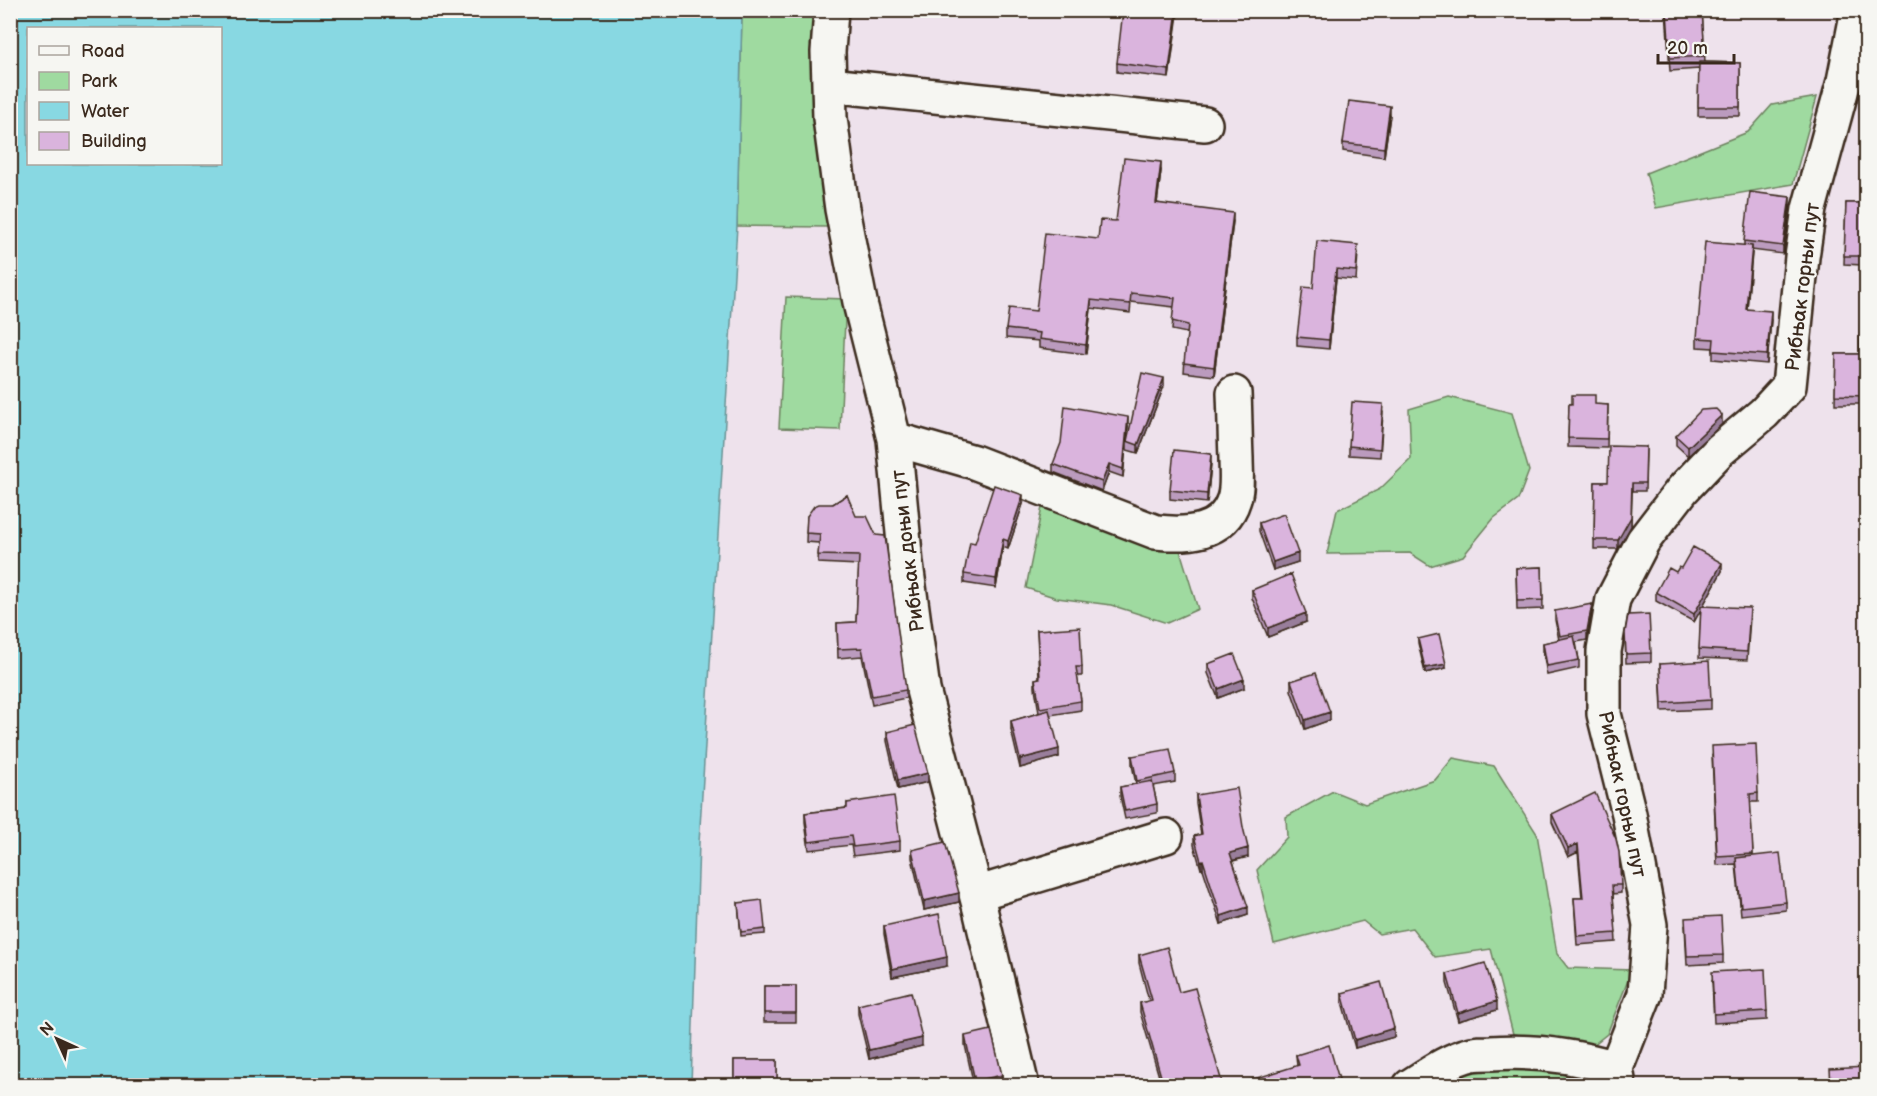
<svg xmlns="http://www.w3.org/2000/svg" width="1877" height="1096" font-family="'Balsamiq Sans',sans-serif">
  <rect width="100%" height="100%" fill="#eee2ec"/>
  <filter id="ink" filterUnits="userSpaceOnUse"><feTurbulence type="fractalNoise" baseFrequency=".0167" numOctaves="2"/><feDisplacementMap in="SourceGraphic" scale="12" xChannelSelector="R" yChannelSelector="G"/><feConvolveMatrix kernelMatrix="1 2 1 2 8 2 1 2 1" color-interpolation-filters="sRGB"/></filter>
  <g filter="url(#ink)">
    <path fill="#9fdaa0" stroke="#6d825f" stroke-width="1.5" d="M742,11h74l-2,76 13,140 -90,-1z
      M1817,97l-24,87 -137,24 -10,-35 102,-41 24,-27z
      M786,297l60,2 -6,131 -61,-2z
      M1449,397l63,16 17,58 -11,29 -24,18 -31,38 -33,10 -20,-13 -83,1 10,-44 43,-21 31,-30 -2,-50z
      M1044,497l135,50 19,62 -31,14 -56,-18 -54,-7 -31,-10z
      M1453,758l41,8 43,68 20,120 11,14 64,2 -25,64 -14,11 -80,-11 -22,-85 -56,8 -23,-29 -33,6 -16,-13 -89,23 -17,-74 30,-33 -1,-20 47,-26 32,13 70,-24z
      M1473,1065l120,5 18,16h-178z"/>
    <path fill="#88d8e2" stroke="#699294" stroke-width="1.5" fill-rule="evenodd" d="M10,11h732l-5,215 -38,617 -8,242h-680zM28,28h192v136h-192z"/>
    <g fill="none" stroke-linecap="round" stroke-linejoin="round">
      <g stroke="#3b2a1e" stroke-width="38">
        <path id="minor" d="M831,10l-3,42 2,66 12,91 19,98 33,132 12,125 17,126 57,219 42,177
          M829,85l376,39
          M894,439l80,23 182,70c30,3 67,3 78,-33 4,-12 2,-28 2,-41 -1,-22 -1,-43 -2,-65
          M976,894l190,-58
          M1410,1086c19,-12 40,-27 62,-32 6,-1 13,-1 19,-1 42,-3 84,3 125,15
          M1619,1086l-3,-18 29,-74 5,-69 -21,-111 -25,-100v-63l9,-52 30,-58 40,-52 37,-39 44,-37 25,-27 13,-129 7,-48 35,-128 14,-71"/>
      </g>
      <use href="#minor" stroke="#f6f6f2" stroke-width="33"/>
    </g>
    <path fill="#bb9bbe" stroke="#3b2a1e" stroke-width="1.5" d="M1178,10l-9,68 -52,-6v-9z
      M1666,10h36l3,52 35,1v53h-42l1,-47 -29,2z
      M1390,115l-6,42 -41,-6v-8z
      M1866,127v277h-31l1,-50h24l2,-89 -18,-1 2,-61h17z
      M1161,171l-4,32 76,18 -19,155 -30,-4 3,-39 -15,-3 2,-23 -43,-5 -1,11 -39,-5 -5,46 -47,-6v-7l-33,-3v-9l30,-18 62,-72 18,-18z
      M1790,206l-7,48 -31,-4 -5,59 24,11 -4,44 -54,-5v-11l-16,-1v-9l47,-93v-4z
      M1358,253l-2,27 -20,-2 -7,71 -32,-3v-9l16,-49z
      M1164,386l-26,67 -11,-3v-9z
      M1569,404l39,1 -1,43 -39,-1z
      M1383,413l-3,44 -31,-2v-9z
      M1722,424l-34,32 -12,-11v-9z
      M1128,426l-5,51 -14,-5 -7,19 -49,-19v-8z
      M1646,447l-1,44h-13l-1,35 -13,23h-24l1,-67h13z
      M1211,463l-4,40 -37,-4v-9z
      M847,495l59,195v8l-34,7 -10,-49 -24,2 -1,-35 19,-1 3,-57 -41,-2 1,-20 -13,-1 1,-26 26,-12z
      M1023,504l-15,45 -5,-2 -7,41 -32,-5v-9l11,-31z
      M1259,523l39,39 -25,8 -14,-39z
      M1542,567l1,42 -26,1 -1,-42z
      M1681,568l41,3 -19,35 47,11 -3,43 -48,-2 2,-49 -7,13 -38,-21v-9z
      M1252,590l54,32 -38,15 -16,-39z
      M1555,611l37,2 -5,27 -11,2 3,18v8l-32,7 -4,-24v-8l16,-3 -4,-20z
      M1037,630l45,37v9h-5l4,25v9l-31,5 9,42 -39,11 -9,-38v-9l28,-8 -4,-25v-9l4,-1z
      M1625,633l26,20v9l-25,1z
      M1418,639l28,29 -21,5 -7,-30z
      M1208,664l36,24 -26,10 -10,-25z
      M1660,664l51,36v9l-49,2z
      M1291,681l39,39 -25,9 -14,-39z
      M887,732l41,50 -30,7 -11,-48z
      M1712,755l46,38v9h-8l3,54 33,46v8l-45,5 -5,-51 -19,1z
      M1132,756l43,17v9l-22,4 4,18v9l-32,6 -5,-23v-9l16,-3 -4,-19z
      M1196,795l52,62 -15,4 15,54 -27,9 -18,-55h-2l-7,-24v-9l7,-1 -5,-32z
      M847,803l53,38v9l-47,6 -2,-11 -42,5 -4,-28v-9l42,-5z
      M1552,814l69,71v8l-8,1 3,48 -39,3 -3,-47h8l-4,-46 -10,5 -16,-35z
      M912,850l47,52 -35,8 -12,-52z
      M738,903l27,26v5l-24,2z
      M884,926l63,40 -55,11 -8,-43z
      M1685,926l38,29v8l-36,2z
      M1139,955l40,37 44,94h-74v-3l11,-3 -20,-68v-9l9,-2 -10,-38z
      M1447,974l50,36 -39,11 -11,-38z
      M1712,980l55,31v9l-53,3z
      M764,986h32v36h-32z
      M1342,993l52,44 -39,11 -13,-46z
      M858,1005l64,41 -53,13 -11,-45z
      M965,1036l37,47 -9,3h-19l-9,-41z
      M1296,1055l45,31 -44,-20z
      M734,1060h43v26h-43z"/>
    <path fill="#997e9b" stroke="#3b2a1e" stroke-width="1.5" d="M1177,10l1,4 -9,64v-8z
      M1390,106v9l-6,42v-9z
      M1161,162v9l-5,41v-9z
      M1790,197v9l-7,48v-8z
      M1233,213v8l-19,155v-9z
      M1752,246v8l-6,64v-9z
      M1336,269v9l-7,71v-9z
      M1091,300v8l-5,46v-9z
      M1771,311v9l-4,44v-9z
      M1164,378v8l-26,67v-8z
      M1722,415v9l-34,32v-9z
      M1128,417v9l-5,51v-8z
      M1211,454v9l-4,40v-9z
      M1109,464v8l-7,19v-9z
      M1632,483l-1,43 -13,23v-9z
      M1023,495v9l-15,45v-8z
      M1003,539v8l-7,41v-9z
      M1298,553v9l-25,8v-8z
      M1722,563v8l-28,51v-8z
      M1592,604v9l-5,27v-9z
      M1306,613v9l-38,15v-9z
      M1446,664v4l-21,5v-5z
      M1244,679v9l-26,10v-9z
      M1330,712v8l-25,9v-9z
      M1059,749v8l-39,11v-9z
      M928,773v9l-30,7v-9z
      M1578,844v8l-10,5v-9z
      M1248,848v9l-18,4v-8z
      M1203,860v9h-2v-8z
      M959,893v9l-35,8v-9z
      M1248,907v8l-27,9v-8z
      M947,957v9l-55,11v-8z
      M1497,1001v9l-39,11v-8z
      M1394,1028v9l-39,11v-8z
      M922,1038v8l-53,13v-9z
      M1002,1075v8l-9,3h-18v-5z"/>
    <path fill="#dab4dd" stroke="#3b2a1e" stroke-width="1.5" d="M1123,10h54l-8,60 -52,-7z
      M1667,10h35l3,46 -35,2z
      M1699,62l41,1v44h-42z
      M1349,101l41,5 -6,42 -41,-5z
      M1865,127h1v269l-31,-1 1,-41h24l2,-98h-18l2,-53h17z
      M1124,158l37,4 -5,41 77,10 -19,154 -30,-4 4,-38 -16,-4 3,-23 -44,-5 -1,11 -39,-4 -5,45 -47,-6 1,-6 -34,-4 3,-21 27,3 9,-78 53,6 2,-19 16,1z
      M1750,192l40,5 -7,49 -39,-5z
      M1317,241l41,4 -2,26 -20,-2 -7,71 -32,-3 6,-50 10,1z
      M1705,242l47,4 -6,63 25,2 -4,44 -54,-4 1,-12 -17,-1z
      M1142,373l22,5 -26,67 -11,-4z
      M1572,395h23v9l13,1 -1,34 -39,-1 1,-34h3z
      M1352,402l31,2 -3,45 -31,-3z
      M1065,406l63,11 -5,52 -14,-5 -7,18 -49,-18 8,-21z
      M1716,409l6,6 -34,32 -12,-11 25,-26z
      M1609,446l37,1 -1,36h-13l-1,34 -13,23h-24l1,-58h13z
      M1174,450l37,4 -4,40 -37,-4z
      M994,485l29,10 -15,46 -5,-2 -7,40 -32,-5 6,-32 5,1z
      M847,495l9,21h11l9,19 9,1 21,154 -34,6 -10,-48 -24,1 -1,-26 19,-1 3,-66 -41,-1 2,-21 -14,-1 1,-17 7,-10 5,-2h14z
      M1284,514l14,39 -25,9 -14,-39z
      M1693,547l29,16 -28,51 -38,-22 13,-24 7,4 3,-5 2,1z
      M1542,567l1,33 -26,1 -1,-33z
      M1291,574l15,39 -38,15 -16,-38z
      M1592,604l-5,27 -27,5 -5,-25z
      M1701,606l49,2 -3,44 -48,-3z
      M1649,614l2,39 -25,1 -1,-21 3,-18z
      M1080,627l2,40h-6l5,34 -41,7 -5,-29 5,-1 -3,-48z
      M1439,634l7,30 -21,4 -7,-29z
      M1574,636l5,24 -32,6 -4,-23z
      M1234,654l10,25 -26,10 -10,-25z
      M1709,661l2,39 -49,3 -2,-39z
      M1316,673l14,39 -25,8 -14,-39z
      M1049,710l10,39 -39,10 -9,-38z
      M915,725l13,48 -30,7 -11,-48z
      M1756,744l2,49 -8,1 3,60 -36,2 -5,-110z
      M1170,749l5,24 -38,8 -5,-25z
      M1152,781l5,23 -32,7 -5,-24z
      M1237,788l6,39 5,21 -18,5 18,54 -27,9 -18,-56 -2,1 -7,-25 8,-2 -6,-39z
      M1595,793l21,46 3,13 2,33h-9l4,48 -39,3 -3,-38h9l-5,-54 -10,4 -16,-34z
      M894,796l6,45 -47,6 -2,-11 -42,6 -4,-29 42,-5v-5z
      M945,842l14,51 -35,8 -12,-51z
      M1780,853l6,49 -45,5 -5,-49z
      M762,900l3,29 -24,3 -3,-29z
      M939,914l8,43 -55,12 -8,-43z
      M1721,916l2,39 -36,1 -2,-38z
      M1167,947l12,45 16,-4 28,98h-73l-1,-3 13,-3 -22,-77 12,-3 -13,-45z
      M1485,963l12,38 -39,12 -11,-39z
      M1765,969l2,42 -53,3 -2,-42z
      M1381,982l13,46 -39,12 -13,-47z
      M764,986h32v27h-32z
      M911,992l11,46 -53,12 -11,-45z
      M991,1030l11,45 -27,6 -10,-45z
      M1329,1045l12,41h-110l68,-21 -3,-10z
      M734,1060h43v24h-43z
      M1866,1067v19h-35l-1,-17z"/>
  </g>
  <g text-anchor="middle" stroke-width="4.5" stroke-linejoin="round" paint-order="stroke">
    <g font-size="20" fill="#3b2a1e" stroke="#f6f6f2">
      <text transform="translate(1802 287) rotate(-83)" y="7">Рибњак горњи пут</text>
      <text transform="translate(907 551) rotate(-97)" y="7">Рибњак доњи пут</text>
      <text transform="translate(1623 794) rotate(78)" y="7">Рибњак горњи пут</text>
    </g>
  </g>
  <rect width="1877" height="1096" fill="none" stroke="#f6f6f2" stroke-width="36"/>
  <rect x="18" y="18" width="1841" height="1060" fill="none" stroke="#3b2a1e" stroke-width="2" filter="url(#ink)"/>
  <rect x="27" y="27" width="195" height="138" fill="#f6f6f2" stroke="#aba49d" stroke-width="1.5"/>
  <rect x="39" y="46" width="30" height="9" fill="#f6f6f2" stroke="#aba49d" stroke-width="1.5"/>
  <text x="81" y="57" font-size="18" fill="#3b2a1e">Road</text>
  <rect x="39" y="72" width="30" height="18" fill="#9fdaa0" stroke="#aba49d" stroke-width="1.5"/>
  <text x="81" y="87" font-size="18" fill="#3b2a1e">Park</text>
  <rect x="39" y="102" width="30" height="18" fill="#88d8e2" stroke="#aba49d" stroke-width="1.5"/>
  <text x="81" y="117" font-size="18" fill="#3b2a1e">Water</text>
  <rect x="39" y="132" width="30" height="18" fill="#dab4dd" stroke="#aba49d" stroke-width="1.5"/>
  <text x="81" y="147" font-size="18" fill="#3b2a1e">Building</text>
  <g transform="translate(57 1039) rotate(315)" stroke="#f6f6f2" stroke-width="4.5" paint-order="stroke">
  <path d="M0-4.5L10 22L0 15L-10 22Z" fill="#3b2a1e"/>
  <text y="-9" font-size="16" font-weight="bold" text-anchor="middle" fill="#3b2a1e">N</text>
  </g>
  <path d="M1658 54v9h76v-9" fill="none" stroke="#3b2a1e" stroke-width="3"/>
  <text x="1667" y="54" font-size="18" fill="#3b2a1e" stroke="#f6f6f2" stroke-width="4.5" paint-order="stroke">20 m</text>
</svg>
